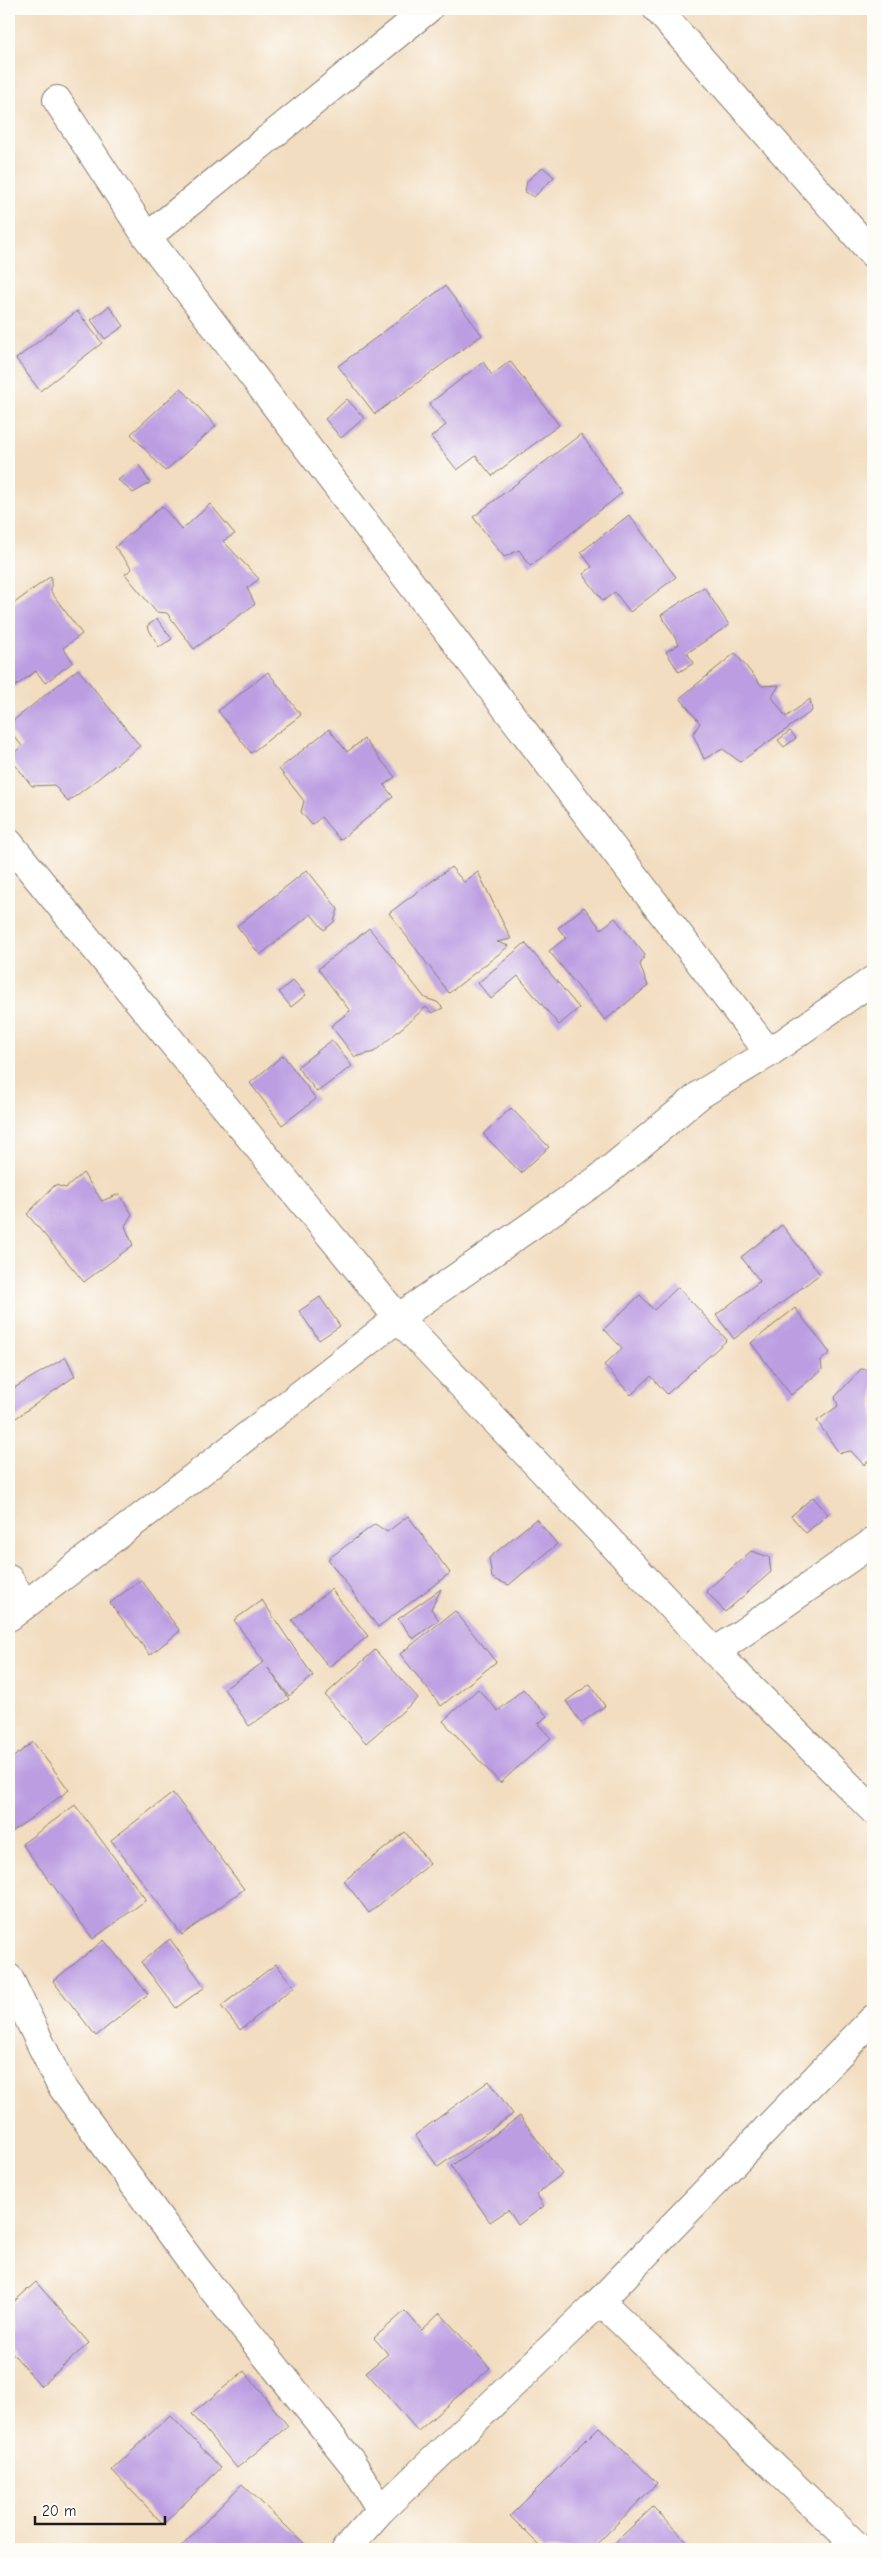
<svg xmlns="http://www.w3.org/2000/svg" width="882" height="2558" font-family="'Comic Neue',sans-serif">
  <rect width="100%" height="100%" fill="#fdfcf7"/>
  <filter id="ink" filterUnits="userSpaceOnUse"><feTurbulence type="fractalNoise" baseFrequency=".02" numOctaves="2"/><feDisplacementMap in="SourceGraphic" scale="10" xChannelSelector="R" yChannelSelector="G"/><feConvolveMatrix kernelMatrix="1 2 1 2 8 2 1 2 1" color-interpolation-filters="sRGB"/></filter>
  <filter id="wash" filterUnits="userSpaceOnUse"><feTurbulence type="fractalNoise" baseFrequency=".0096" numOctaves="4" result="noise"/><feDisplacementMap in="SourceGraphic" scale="20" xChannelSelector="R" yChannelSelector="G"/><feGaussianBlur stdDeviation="1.12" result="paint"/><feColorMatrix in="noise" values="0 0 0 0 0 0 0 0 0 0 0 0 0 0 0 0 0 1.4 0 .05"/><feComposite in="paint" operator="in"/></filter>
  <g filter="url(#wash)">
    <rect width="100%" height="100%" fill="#f2ddc0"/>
    <g id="blocks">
      <path fill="#bc9de2" d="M543,167l11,10 -20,20 -9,-5 2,-11z
        M445,286l37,49 -107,79 -37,-48z
        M109,306l15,20 -19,13 -14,-19z
        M77,311l25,32 -62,48 -24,-32z
        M510,361l49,64 -67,51 -16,-20 -19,14 -26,-33 15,-12 -17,-21 54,-42 9,13z
        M181,388l35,38 -51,45 -34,-37z
        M347,399l17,19 -23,20 -16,-19z
        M581,434l41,59 -92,73 -11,-16 -15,7 -31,-40z
        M138,464l12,19 -17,10 -15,-13z
        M210,504l25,30 -12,7 36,38 -12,9 8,16 -61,45 -27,-36 -11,-1 -31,-38 7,-5 -17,-22 47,-41 20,24z
        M629,515l47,62 -46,35 -15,-20 -12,9 -20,-27 9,-7 -11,-15z
        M51,576v16l31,42 -19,14 10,14 -28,21 -9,-12 -27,20v-84z
        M704,587l25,38 -42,28 7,10 -15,9 -13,-20 13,-8 -18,-29z
        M157,619l15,20 -13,8 -12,-21z
        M735,653l27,33 17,-1 -7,12 14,20 24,-18 2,12 -72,51 -17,-13 -19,10 -11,-25 7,-11 -20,-25z
        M78,669l62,77 -72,56 -14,-17 -22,1 -23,-29 13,-11 -13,-16v-6z
        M268,672l33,43 -50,38 -33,-42z
        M329,729l18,23 17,-13 31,38 -11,8 9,12 -53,43 -19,-23 -9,8 -11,-13 3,-11 -25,-32z
        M790,731l6,7 -12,9 -6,-7z
        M451,867l13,15 14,-10 33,67 -14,3 12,4 -60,47 -60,-80z
        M307,870l31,39 -4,13 -10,8 -13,-16 -51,41 -23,-29z
        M584,907l17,22 14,-11 30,37 -5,10 8,21 -43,34 -56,-69 17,-13 -8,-10z
        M369,928l56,70 12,4 6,6 -11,5 -6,-6 -52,45 -19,5 -24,-31 19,-15 -32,-42z
        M525,943l54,65 -20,17 -41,-49 -27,23 -13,-16z
        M293,980l13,15 -15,12 -12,-15z
        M332,1040l20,26 -35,26 -20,-25z
        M283,1055l33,44 -34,26 -32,-42z
        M511,1108l38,39 -28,26 -38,-39z
        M83,1173l19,28 17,-7 13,20 -7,12 8,19 -49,37 -57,-68 28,-29 11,3z
        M782,1225l38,49 -86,65 -18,-24 44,-34 -19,-24z
        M678,1287l49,53 -60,54 -16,-18 -20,19 -27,-30 18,-17 -18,-19 36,-34 14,15z
        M320,1297l20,29 -21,14 -20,-29z
        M795,1308l35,45 -9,7 1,10 -31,25 -40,-52z
        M66,1357l9,19 -66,47v-32z
        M861,1369l12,1v87l-9,8 -13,-14 -12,2 -22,-32 21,-15 -3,-9z
        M813,1497l15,17 -22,19 -15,-17z
        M408,1516l42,57 -72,54 -50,-68 47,-35 12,8z
        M536,1519l21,25 -48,41 -17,-7 -3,-20z
        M751,1551l18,6 2,15 -46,40 -19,-21z
        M141,1580l39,51 -30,24 -40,-52z
        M331,1589l37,47 -39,31 -37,-47z
        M441,1589l-10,20 8,11 -26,19 -15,-20z
        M262,1600l51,76 -24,20 -21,-28 21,31 -40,27 -25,-37 40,-27 -30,-42z
        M455,1611l41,51 -55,44 -41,-52z
        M375,1650l43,48 -52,45 -41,-48z
        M590,1684l15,22 -24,17 -15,-22z
        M478,1689l20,22 25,-22 24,27 -9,8 13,14 -51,45 -57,-62z
        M33,1742l36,48 -60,44v-78l2,3z
        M173,1793l71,96 -62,46 -71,-95z
        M75,1805l71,95 -53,39 -71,-95z
        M405,1832l25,32 -61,49 -25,-32z
        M170,1939l35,48 -29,21 -35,-46z
        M104,1940l44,54 -52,42 -43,-55z
        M276,1964l18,23 -54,43 -19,-24z
        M489,2081l24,33 -75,53 -23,-32z
        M520,2116l42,58 -26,20 8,12 -26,19 -10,-15 -18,12 -39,-56z
        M36,2282l53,61 -48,43 -32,-37v-43z
        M405,2311l17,19 18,-17 50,55 -72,63 -52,-59 22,-18 -14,-16z
        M244,2371l44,55 -51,42 -45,-54z
        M170,2415l51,53 -58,56 -51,-54z
        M599,2427l58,56 -65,66h-49l-33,-33z
        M242,2484l66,63 -2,2 -126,-1z
        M653,2507l41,42h-86z"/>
    </g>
  </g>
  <g filter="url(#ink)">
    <use href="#blocks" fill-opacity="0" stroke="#877c6e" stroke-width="1"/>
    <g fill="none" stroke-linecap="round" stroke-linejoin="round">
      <g stroke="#877c6e" stroke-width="30">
        <path id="minor" d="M657,9l216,245
          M57,100l90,137 622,816
          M147,237l281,-228
          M9,843l389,475 317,334 158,158
          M9,1579l16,26
          M9,1617l201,-152 188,-147 202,-140 101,-84 68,-41 104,-73
          M715,1652l158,-110
          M9,1978l51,106 135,183 157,196 29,47
          M600,2301l260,248
          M346,2549l35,-39 219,-209 273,-282"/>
      </g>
      <use href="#minor" stroke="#fff" stroke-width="28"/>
    </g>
  </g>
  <rect width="882" height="2558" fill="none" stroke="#fdfcf7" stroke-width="30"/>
  <path d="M35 2516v8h130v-8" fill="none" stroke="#1c1c1c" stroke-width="2.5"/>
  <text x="42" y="2516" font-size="15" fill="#1c1c1c" stroke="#fdfcf7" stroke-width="4" paint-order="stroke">20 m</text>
</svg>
